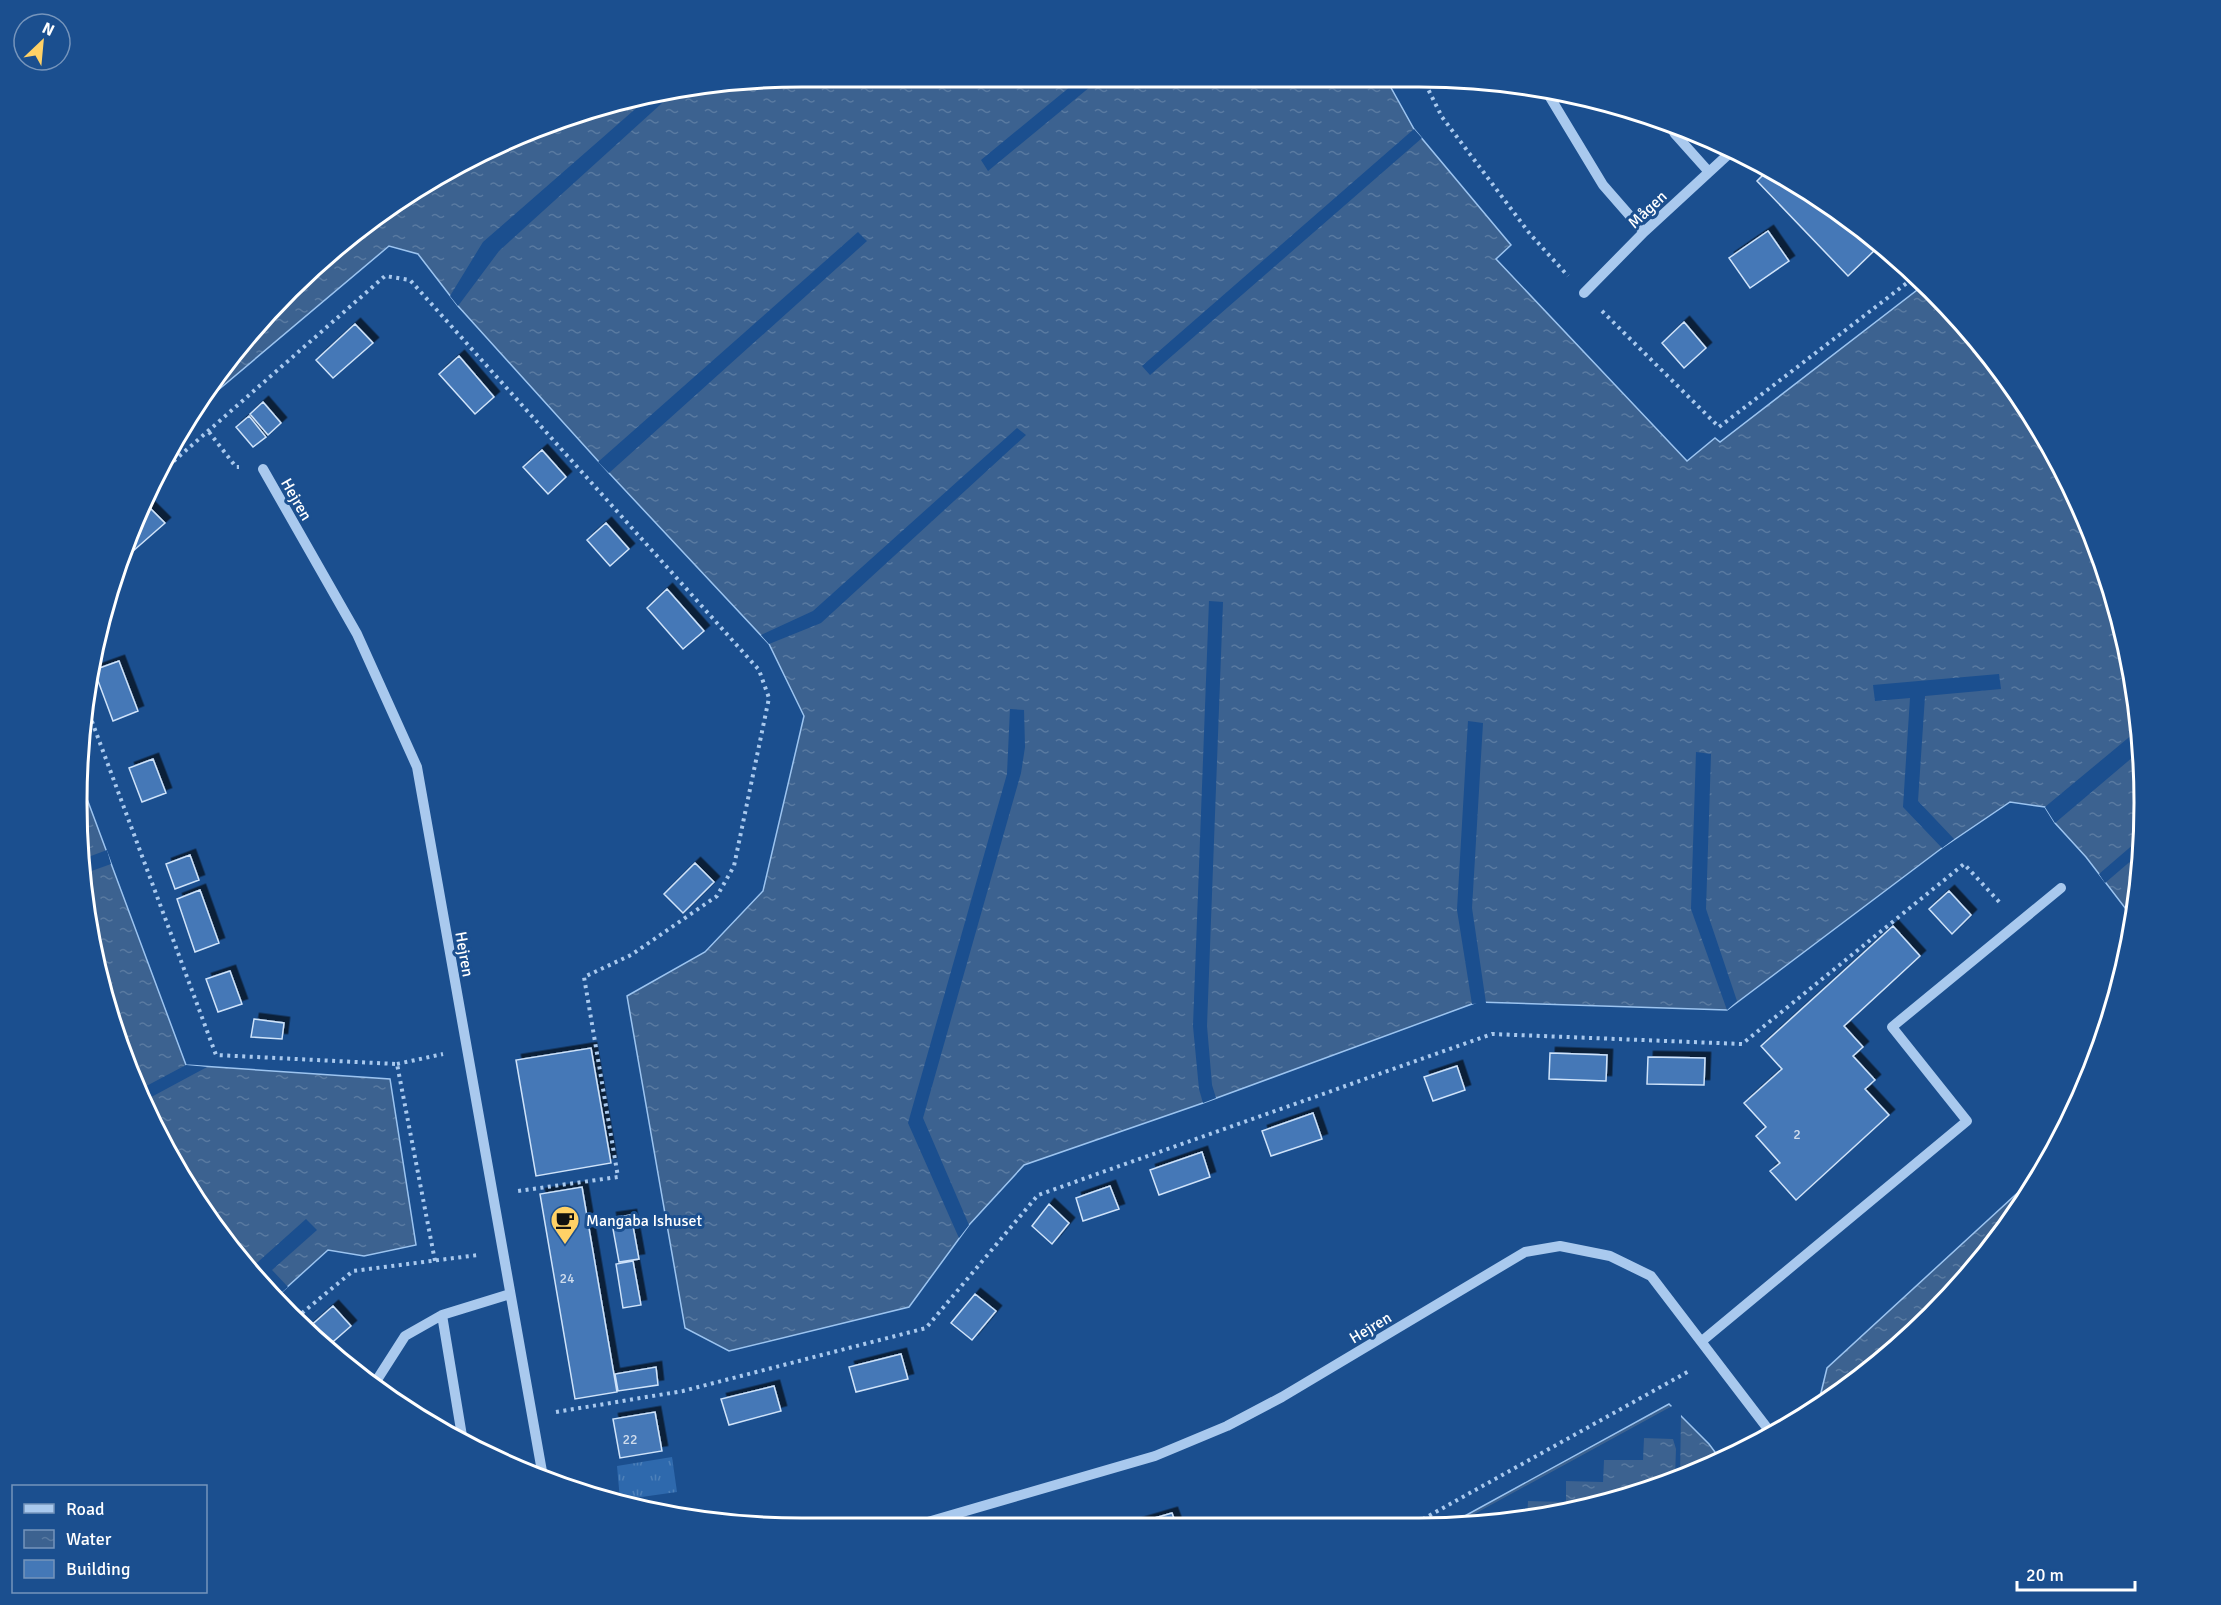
<svg xmlns="http://www.w3.org/2000/svg" width="2221" height="1605" font-family="Signika,sans-serif">
  <defs>
    <pattern id="park-tufts" width="24" height="20" patternUnits="userSpaceOnUse" patternTransform="scale(1.5)"><rect width="24" height="20" fill="#2e69ad"/><path d="M3 7l-1-3M5 7V3M7 7l1-3M15 17l-1-3M17 17v-4M19 17l1-3" fill="none" stroke="#4d80b9"/></pattern>
    <pattern id="water-ripples" width="26" height="14" patternUnits="userSpaceOnUse" patternTransform="scale(1.5)"><rect width="26" height="14" fill="#3c6290"/><path d="M2 4q2-2 4 0t4 0M15 11q2-2 4 0t4 0" fill="none" stroke="#597aa1"/></pattern>
    <filter id="shadow"><feDropShadow dx="5.5" dy="-5.5" stdDeviation="0" flood-color="#0009"/></filter>
  </defs>
  <rect width="100%" height="100%" fill="#1b4f8f"/>
  <path fill="url(#park-tufts)" d="M672,1457l5,35 -57,8 -3,-34z"/>
  <path fill="url(#water-ripples)" stroke="#9cc4f0" stroke-width="1.5" d="M803,77h582l29,52 97,116 -15,14 191,202 28,-23 5,4 205,-158 40,40 82,116 59,129 32,139 5,142 -11,67 -46,-60 -31,-34 -10,-16 -35,-5 -68,46 -215,162 -250,-8 -5,2 -269,99 -179,62 -55,60 -60,82 -180,44 -44,-23 -58,-332 78,-44 58,-61 41,-175 -35,-72 -160,-171 -151,-167 -40,-52 -29,-8 -185,156 52,-78 143,-125 125,-67 90,-31z
    M83,788l103,277 204,14 26,166 -52,11 -36,-6 -53,48 -19,-17 -82,-115 -42,-85 -49,-183z
    M2038,1174l-44,71 -97,104 -80,60 10,-41z
    M1669,1404l40,40 12,16 -24,13 -183,49 -62,1z"/>
  <path fill="#1b4f8f" d="M1082,77h20l-114,94 -7,-11z
    M672,94l-173,157 -41,55 -8,-10 33,-54 166,-145z
    M1414,129l8,9 -272,237 -8,-9z
    M858,232l9,9 -258,232 -11,-11z
    M1017,428l9,7 -205,188 -52,21 -8,-9 52,-24z
    M1209,601l14,1 -16,424 5,59 4,13 -13,5 -4,-14 -6,-63z
    M1999,674l2,15 -76,7 -7,105 36,38 -12,9 -39,-41 7,-109 -35,3 -2,-16z
    M1010,709l14,1 1,37 -4,26 -98,345 46,107 -10,13 -51,-115 99,-349z
    M1468,721l15,2 -11,185 14,95 -14,1 -15,-94z
    M2139,729l1,22 -85,72 -10,-16z
    M1696,752l15,2 -5,155 31,92 -10,9 -36,-101z
    M2142,837l-1,25 -8,-3 -28,24 -6,-9z
    M107,850l4,14 -28,10v-15z
    M186,1065l21,2 -65,35 -5,-11z
    M306,1219l11,11 -45,40 16,17 -7,6 -15,-17 -8,6 -9,-12z
    M1674,1405l7,7 -1,66 -5,1 1,-30 -3,-10 -29,-1 -1,22h-39l-1,22 -37,-1v21l-38,-1 -1,18 -13,3 -56,1z"/>
  <path fill="#4478b7" stroke="#cfe3fa" stroke-width="1.5" filter="url(#shadow)" d="M1770,168l12,6 85,61 11,12 -30,29 -91,-95z
    M1768,231l21,30 -39,27 -21,-30z
    M1684,322l22,26 -22,20 -22,-25z
    M355,324l18,19 -40,35 -17,-18z
    M459,356l35,41 -19,17 -36,-40z
    M263,402l18,21 -13,12 -18,-21z
    M249,416l17,21 -13,10 -17,-20z
    M542,450l24,27 -18,17 -25,-27z
    M146,504l19,19 -41,36 -3,-4 19,-46z
    M606,523l23,26 -19,17 -23,-26z
    M667,589l37,42 -21,18 -36,-41z
    M119,661l19,50 -25,10 -19,-51z
    M153,759l13,34 -24,9 -13,-34z
    M190,855l9,25 -24,9 -9,-25z
    M695,863l19,19 -31,31 -19,-19z
    M200,890l19,53 -24,9 -18,-53z
    M1949,891l22,24 -19,19 -23,-25z
    M1893,926l27,30 -76,70 19,21 -10,9 22,24 -10,9 24,26 -93,85 -26,-29 10,-8 -24,-27 10,-9 -22,-24 38,-34 -21,-23z
    M230,971l12,33 -24,8 -12,-33z
    M254,1019l30,4 -2,16 -31,-2z
    M591,1048l20,115 -75,13 -20,-116z
    M1550,1053l57,2 -1,26 -57,-2z
    M1648,1057l57,1 -1,27 -57,-1z
    M1457,1066l8,24 -32,11 -9,-24z
    M1313,1113l9,26 -51,17 -9,-25z
    M1202,1152l8,25 -51,18 -9,-25z
    M1110,1186l9,23 -36,12 -7,-23z
    M582,1187l35,205 -42,7 -35,-205z
    M1049,1204l20,19 -17,21 -20,-18z
    M631,1215l8,44 -20,3 -8,-44z
    M633,1261l8,44 -18,3 -7,-44z
    M975,1294l21,17 -24,29 -21,-17z
    M333,1306l18,20 -24,21 -20,-18z
    M901,1354l7,25 -52,13 -7,-25z
    M656,1367l2,18 -40,6 -3,-17z
    M774,1386l7,25 -52,14 -8,-26z
    M655,1412l7,39 -42,7 -7,-39z
    M1172,1513l4,11 -45,1z"/>
  <g fill="none" stroke-linecap="round" stroke-linejoin="round">
    <path stroke="#a9c9ee" stroke-width="4" stroke-dasharray="3 4.5" stroke-linecap="butt" d="M1422,77l20,40 88,117 38,42
      M1602,311l117,116 197,-151
      M209,432l27,35h3
      M151,481l234,-205 25,4 349,390 10,28 -35,168 -17,30 -86,59 -47,22 34,200 -100,14
      M84,700l132,355 181,9 38,197
      M397,1064l46,-10
      M296,1318l57,-47 125,-16
      M556,1412l127,-21 243,-63 112,-133 454,-161 250,10 222,-180 38,41
      M1416,1523l275,-153"/>
    <path stroke="#a9c9ee" stroke-width="10" d="M1545,89l58,96 41,47
      M1669,124l6,10 34,38
      M1584,293l60,-61 89,-82
      M263,469l94,165 60,133 126,710
      M442,1315l21,127
      M1702,1341l265,-220 -75,-94 169,-139
      M373,1386l32,-50 37,-21 68,-21
      M914,1526l241,-70 72,-30 55,-29 243,-145 35,-6 50,10 41,20 120,157"/>
  </g>
  <defs>
    <g id="cafe-pin" transform="scale(1.5)"><path d="M0 17L-7.5 6A9.5 9.5 0 1 1 7.5 6Z" fill="#ffd166" stroke="#1b4f8f"/><path d="M-5.5-4.5H6V0H3Q3 3.5 0 3.5H-2.5Q-5.5 3.5-5.5 0ZM3-3.2v2h1.7v-2ZM-6 4.5H4V6H-6Z" fill="#111"/></g>
  </defs>
  <g fill-rule="evenodd">
    <use href="#cafe-pin" x="565" y="1220"/>
  </g>
  <g text-anchor="middle" stroke-width="6" stroke-linejoin="round" paint-order="stroke">
    <g font-size="14" fill="#d0dded">
      <text x="1797" y="1139">2</text>
      <text x="567" y="1283">24</text>
      <text x="630" y="1444">22</text>
    </g>
    <g font-size="16" fill="#fff" stroke="#1b4f8f">
      <text transform="translate(1647 209) rotate(-43)" y="6">Mågen</text>
      <text transform="translate(297 499) rotate(60)" y="6">Hejren</text>
      <text transform="translate(465 954) rotate(80)" y="6">Hejren</text>
      <text transform="translate(1370 1327) rotate(-31)" y="6">Hejren</text>
    </g>
    <g font-size="16" fill="#fff" stroke="#1b4f8f" text-anchor="start">
      <text x="586" y="1226">Mangaba Ishuset</text>
    </g>
  </g>
  <path d="M0 0H2221V1605H0ZM802 87H1419A715 715 0 0 1 2134 802V803A715 715 0 0 1 1419 1518H802A715 715 0 0 1 87 803V802A715 715 0 0 1 802 87Z" fill="#1b4f8f" fill-rule="evenodd"/>
  <path fill="none" stroke="#fff" stroke-width="3" d="M802 87H1419A715 715 0 0 1 2134 802V803A715 715 0 0 1 1419 1518H802A715 715 0 0 1 87 803V802A715 715 0 0 1 802 87Z"/>
  <rect x="12" y="1485" width="195" height="108" fill="#1b4f8f" stroke="#7695bc" stroke-width="1.5"/>
  <rect x="24" y="1504" width="30" height="9" fill="#a9c9ee" stroke="#7695bc" stroke-width="1.5"/>
  <text x="66" y="1515" font-size="18" fill="#ffffff">Road</text>
  <rect x="24" y="1530" width="30" height="18" fill="url(#water-ripples)" stroke="#7695bc" stroke-width="1.5"/>
  <text x="66" y="1545" font-size="18" fill="#ffffff">Water</text>
  <rect x="24" y="1560" width="30" height="18" fill="#4478b7" stroke="#7695bc" stroke-width="1.5"/>
  <text x="66" y="1575" font-size="18" fill="#ffffff">Building</text>
  <g transform="translate(42 42) rotate(26)"><circle r="28" fill="#1b4f8f" stroke="#7695bc" stroke-width="1.5"/>
  <path d="M0-4.5L10 22L0 15L-10 22Z" fill="#ffd166"/>
  <text y="-9" font-size="16" font-weight="bold" text-anchor="middle" fill="#ffffff">N</text>
  </g>
  <path d="M2017 1581v9h118v-9" fill="none" stroke="#ffffff" stroke-width="3"/>
  <text x="2026" y="1581" font-size="18" fill="#ffffff" stroke="#1b4f8f" stroke-width="4.5" paint-order="stroke">20 m</text>
</svg>
